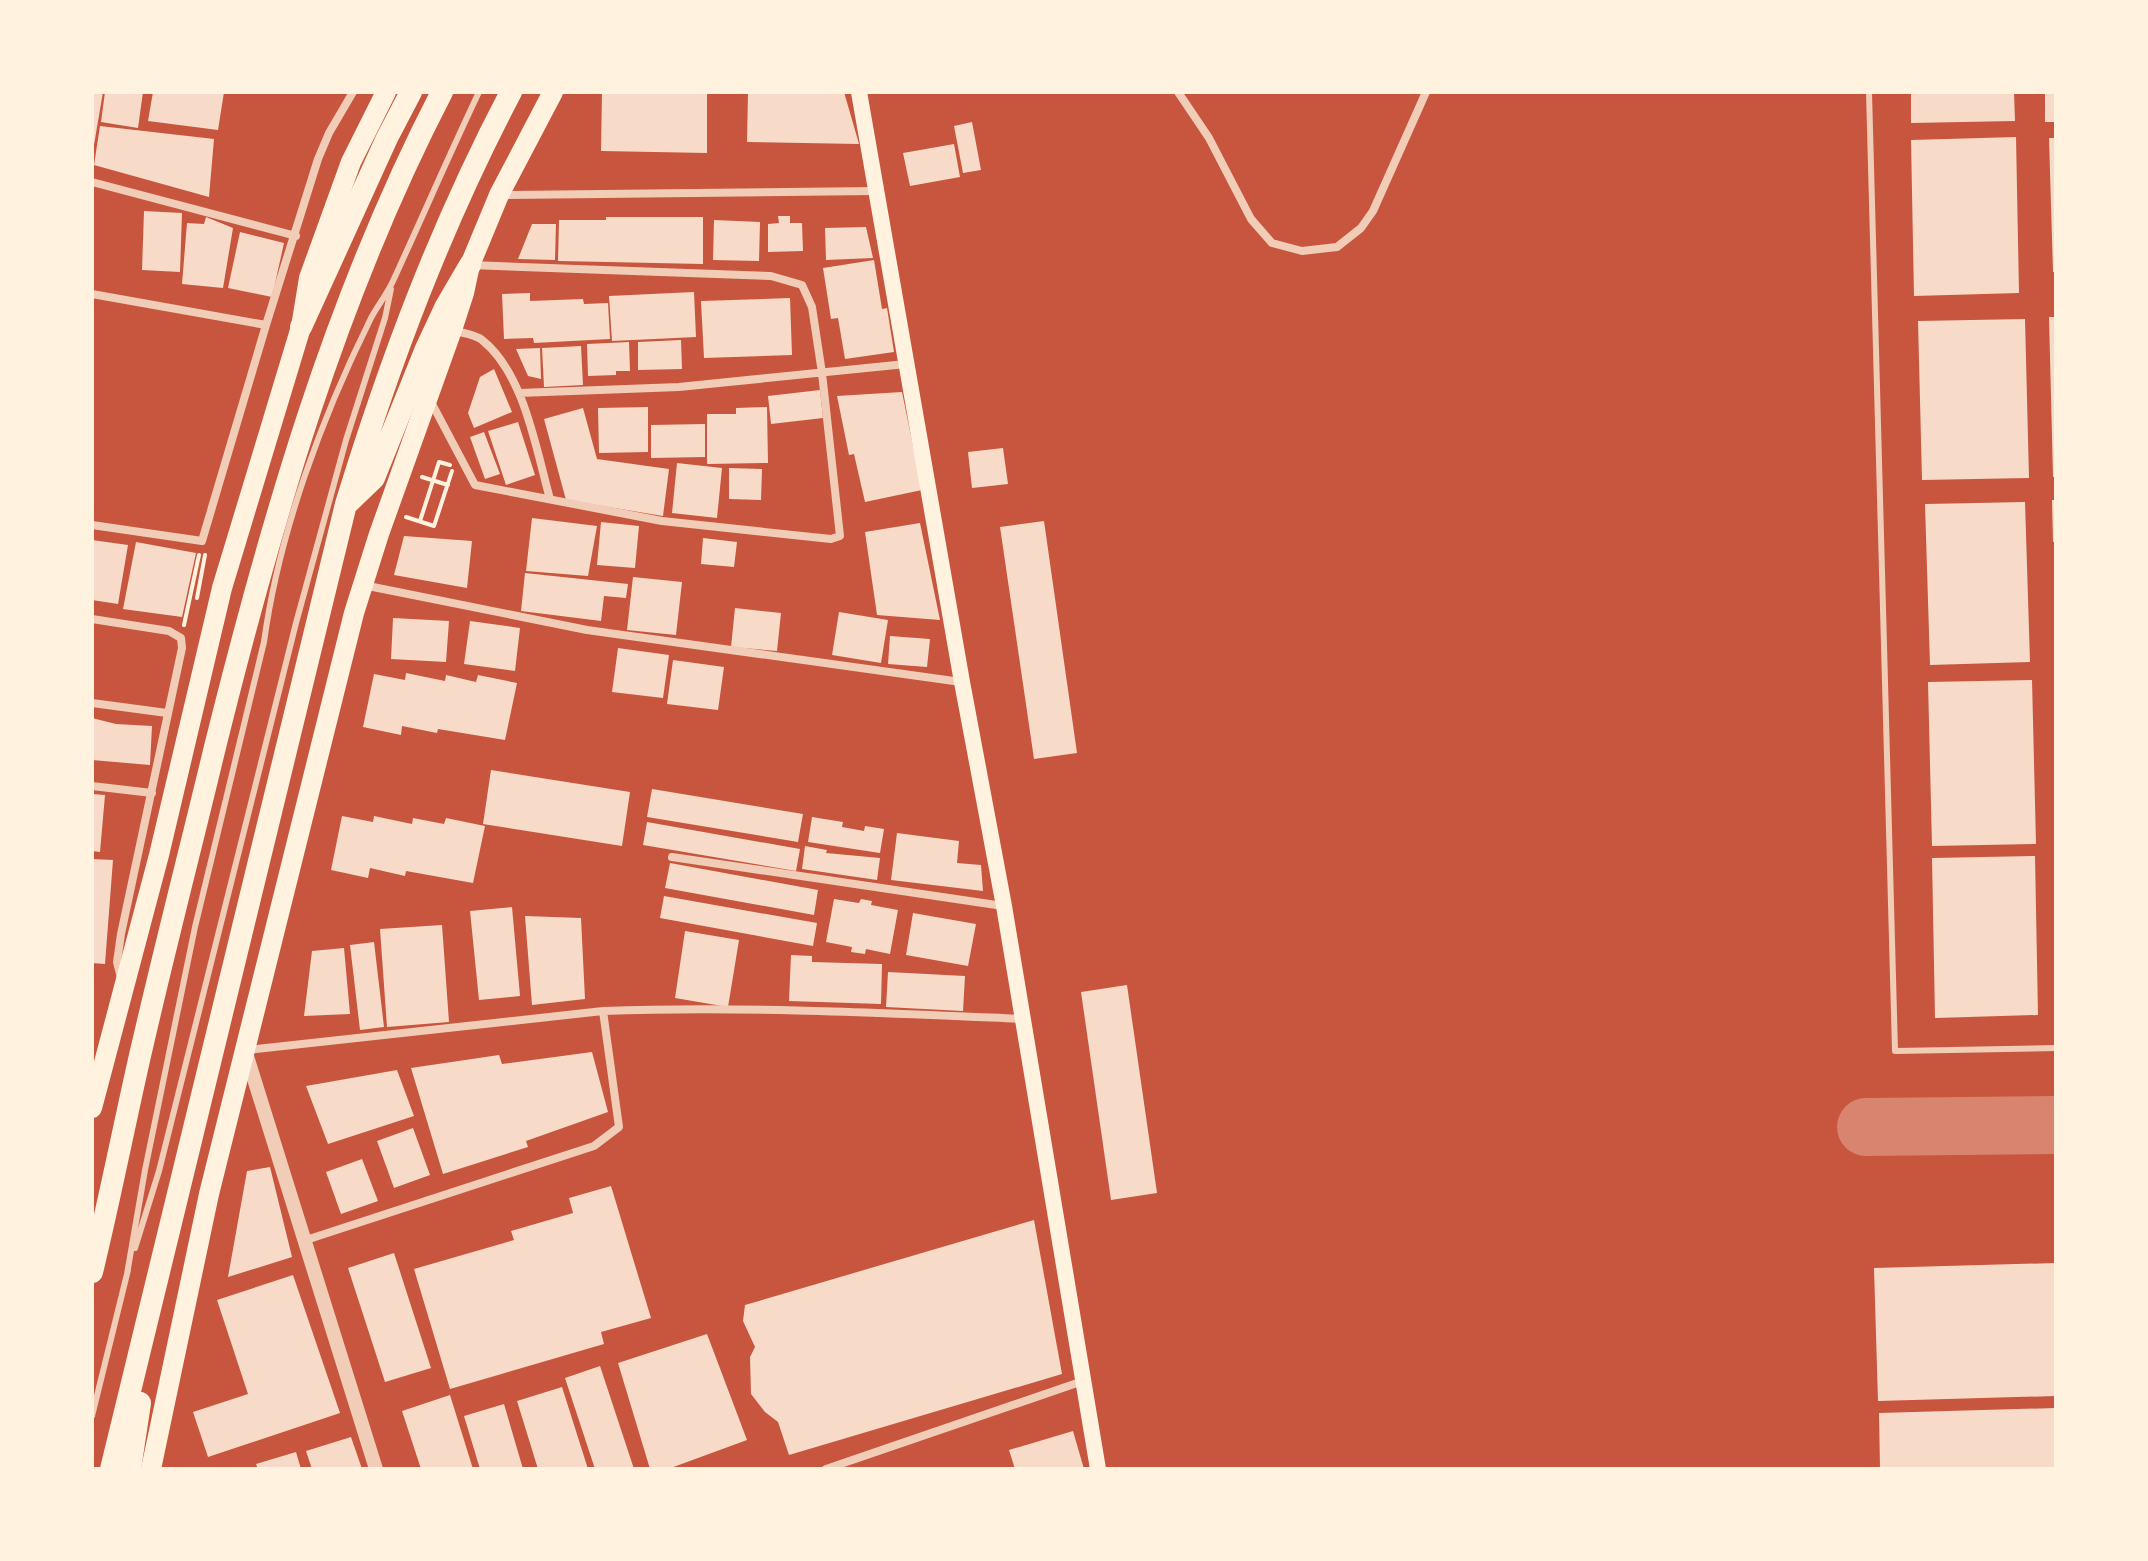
<svg xmlns="http://www.w3.org/2000/svg" width="2148" height="1561" font-family="Montserrat,sans-serif">
  <rect width="100%" height="100%" fill="#c8553d"/>
  <g fill="none" stroke-linecap="round" stroke-linejoin="round">
    <path stroke="#d8846e" stroke-width="58" d="M1866,1127l190,-2"/>
  </g>
  <path fill="#f7dbc8" d="M92,92h11l-9,53h-2z
    M105,92h38l-5,36 -37,-6z
    M153,92h71l-6,38 -70,-9z
    M602,92h105v61l-106,-2z
    M748,92h96l15,52 -112,-2z
    M1911,92h103l1,29 -104,2z
    M2045,92h11v30h-11z
    M972,122l9,48 -18,3 -9,-47z
    M100,126l114,13 -5,58 -115,-32z
    M2016,137l3,156 -105,3 -3,-156z
    M2049,138h7v134h-3z
    M954,144l6,33 -50,9 -7,-33z
    M144,211l38,2 -2,59 -38,-2z
    M778,216h12v7h12l1,28 -35,1v-28l11,-1z
    M206,217l27,11 -10,60 -41,-4 5,-61 17,1z
    M606,217h97v47l-145,-3 1,-41h47z
    M714,220l46,2 -1,39 -46,-1z
    M532,224h24l-1,36 -37,-1z
    M866,227l7,31 -47,2 -1,-32z
    M240,232l44,11 -12,54 -44,-9z
    M874,260l8,49 5,-1 7,44 -49,7 -7,-41 -7,1 -8,-51z
    M694,292l2,45 -84,4 -3,-45z
    M530,293v8l53,-2 1,5 24,-1 2,36 -76,4 -1,-5 -29,1 -2,-45z
    M790,298l2,57 -88,3 -3,-57z
    M2049,317h7v160h-3z
    M2025,319l4,159 -107,2 -4,-159z
    M681,340l1,29 -44,1v-28z
    M629,342l1,29h-14v4l-28,1 -1,-32z
    M581,346l2,39 -39,2 -2,-39z
    M540,348l1,31 -13,-3 -12,-27z
    M494,369l18,43 -38,16 -6,-15 12,-36z
    M820,390l3,28 -52,6 -3,-28z
    M902,392l20,98 -57,12 -11,-48 -5,1 -12,-59z
    M648,407v45l-49,1 -1,-45z
    M767,407l1,56 -61,1v-50h29v-6z
    M583,408l14,51 72,10 -6,47 -97,-16 -22,-81z
    M518,422l17,53 -29,10 -18,-54z
    M705,424v33l-54,1v-33z
    M484,432l16,42 -15,5 -15,-42z
    M1003,448l5,36 -36,4 -4,-36z
    M677,463l45,5 -5,50 -45,-5z
    M729,468l33,1 -1,31 -32,-1z
    M2052,500h4v42h-3z
    M2025,502l5,160 -100,3 -5,-161z
    M532,518l65,8 -9,50 -62,-5z
    M1044,521l33,232 -43,6 -34,-232z
    M601,522l38,4 -4,42 -38,-3z
    M920,523l20,97 -63,-5 -12,-83z
    M404,536l68,5 -5,47 -73,-13z
    M703,538l34,4 -3,25 -33,-3z
    M92,540l36,5 -10,59 -26,-4z
    M136,542l60,11 -14,64 -59,-8z
    M525,573l103,11 -2,14 -22,-2 -3,25 -80,-10z
    M633,577l49,5 -6,53 -49,-5z
    M735,608l46,5 -4,38 -46,-4z
    M839,612l49,8 -7,43 -49,-8z
    M393,618l56,3 -3,41 -55,-3z
    M470,621l50,7 -5,43 -51,-7z
    M890,636l40,3 -3,28 -39,-3z
    M618,648l51,7 -6,43 -51,-6z
    M673,660l51,7 -6,43 -51,-6z
    M406,673l39,8 1,-6 30,7 2,-7 39,8 -12,57 -67,-11 -1,4 -35,-7 -1,9 -38,-8 11,-53 31,6z
    M2032,680l4,164 -104,2 -4,-164z
    M92,718l24,6 36,2 -2,39 -58,-5z
    M491,770l139,22 -8,54 -139,-22z
    M652,789l151,25 -5,28 -151,-25z
    M92,794l13,1 -5,57 -8,-1z
    M342,816l31,6 1,-6 38,8 1,-6 31,6 2,-6 39,8 -12,57 -67,-12 -1,5 -35,-8 -2,10 -37,-8z
    M812,817l31,5 -1,5 22,4 1,-5 19,3 -4,24 -72,-11z
    M647,822l153,27 -4,22 -153,-26z
    M897,833l62,8 -2,22 24,2 2,26 -92,-11z
    M805,846l22,4 -1,3 54,5 -3,22 -75,-11z
    M2035,856l3,159 -103,3 -3,-160z
    M92,859l21,1 -8,104 -13,-1z
    M670,863l148,27 -4,25 -149,-27z
    M664,896l153,27 -4,23 -153,-28z
    M834,899l25,4 2,-4 11,2 -1,4 27,5 -8,44 -24,-5 -1,5 -14,-2 1,-5 -26,-5z
    M512,907l8,89 -41,4 -9,-89z
    M913,913l63,11 -8,42 -62,-11z
    M525,916l56,2 4,81 -53,6z
    M442,925l7,97 -62,5 -7,-98z
    M685,931l54,9 -11,67 -53,-9z
    M374,942l10,85 -24,3 -10,-85z
    M344,948l6,66 -46,2 8,-65z
    M791,955l21,1v6l70,2 -1,40 -92,-3z
    M888,972l77,4 -2,35 -77,-4z
    M1127,985l30,208 -46,7 -30,-208z
    M592,1052l16,60 -82,29 2,6 -85,27 -32,-106 88,-13 3,9z
    M397,1070l17,46 -86,28 -22,-58z
    M413,1128l17,47 -36,13 -17,-47z
    M362,1159l16,42 -37,13 -15,-42z
    M270,1167l22,90 -64,20 19,-106z
    M611,1186l40,132 -50,14 3,12 -154,45 -36,-120 100,-29 -3,-9 62,-18 -4,-15z
    M1034,1220l28,154 -273,81 -11,-33 -13,-10 -14,-18 -1,-37 5,-10 -12,-26 2,-16z
    M394,1253l37,115 -46,14 -37,-114z
    M2056,1263v133l-178,5 -4,-133z
    M293,1275l47,138 -132,44 -15,-45 55,-18 -31,-94z
    M707,1334l40,106 -79,29h-18l-32,-106z
    M600,1366l34,103h-39l-30,-91z
    M562,1387l26,82h-50l-21,-68z
    M450,1395l23,74h-52l-19,-58z
    M504,1404l19,65h-43l-16,-53z
    M2056,1408v61h-176l-1,-56z
    M1073,1431l11,38h-69l-6,-19z
    M351,1437l11,32h-50l-6,-18z
    M296,1452l5,17h-43l-2,-5z"/>
  <g fill="none" stroke-linecap="round" stroke-linejoin="round">
    <path stroke="#fff3e0" stroke-width="4" d="M422,477l26,8
      M406,517l28,9 18,-55
      M420,521l19,-59 11,3
      M197,598l8,-43
      M184,625l15,-70"/>
    <path stroke="#f1ccb7" stroke-width="6" d="M1869,92l26,959 161,-3
      M135,1248l24,-77 137,-548 50,-183 39,-122 6,-29
      M127,1274l18,-104 50,-243 69,-285c15,-110 58,-225 107,-324 7,-13 16,-24 22,-37 29,-63 56,-126 86,-189
      M92,1416l36,-146"/>
    <path stroke="#f1ccb7" stroke-width="8" d="M1178,92l31,46 42,81 21,24 30,8 35,-4 24,-19 12,-17 53,-119
      M92,182l204,54
      M501,195l375,-4
      M92,294l174,31
      M452,330c9,3 23,4 30,10 42,33 54,109 68,159
      M519,393l160,-6 227,-23
      M430,400l45,85 187,36 169,18 9,-3 -18,-163 -10,-66 -10,-22 -31,-9 -301,-11
      M92,525l110,16 64,-216 52,-166 11,-26 24,-41
      M363,585l224,45 374,52
      M92,619l77,12 12,7 1,10 -61,286 -4,28 4,16
      M92,703l75,10
      M92,786l60,7
      M672,857l331,49
      M247,1050l356,-39c140,-5 280,2 420,8
      M306,1240l288,-94 25,-19 -16,-116
      M826,1469l257,-88"/>
    <path stroke="#f1ccb7" stroke-width="14" d="M245,1050l131,419"/>
    <path stroke="#fff3e0" stroke-width="16" d="M859,92l103,590 42,224 94,563"/>
    <path stroke="#fff3e0" stroke-width="20" d="M92,1108l67,-253 63,-267 79,-261 8,-49 42,-116 35,-70
      M151,1469l58,-275 145,-581 25,-79 73,-204 12,-37 6,-28 29,-70 54,-103"/>
    <path stroke="#fff3e0" stroke-width="22" d="M301,327l86,-189 24,-46
      M347,504l27,-26 51,-127 21,-45 24,-41
      M92,1272c17,-70 31,-141 47,-212 24,-105 51,-209 76,-313 56,-225 120,-449 227,-655
      M111,1469l235,-965c44,-143 95,-279 165,-412
      M130,1469l10,-66"/>
  </g>
  <rect width="2148" height="1561" fill="none" stroke="#fff3e0" stroke-width="188"/>
</svg>
